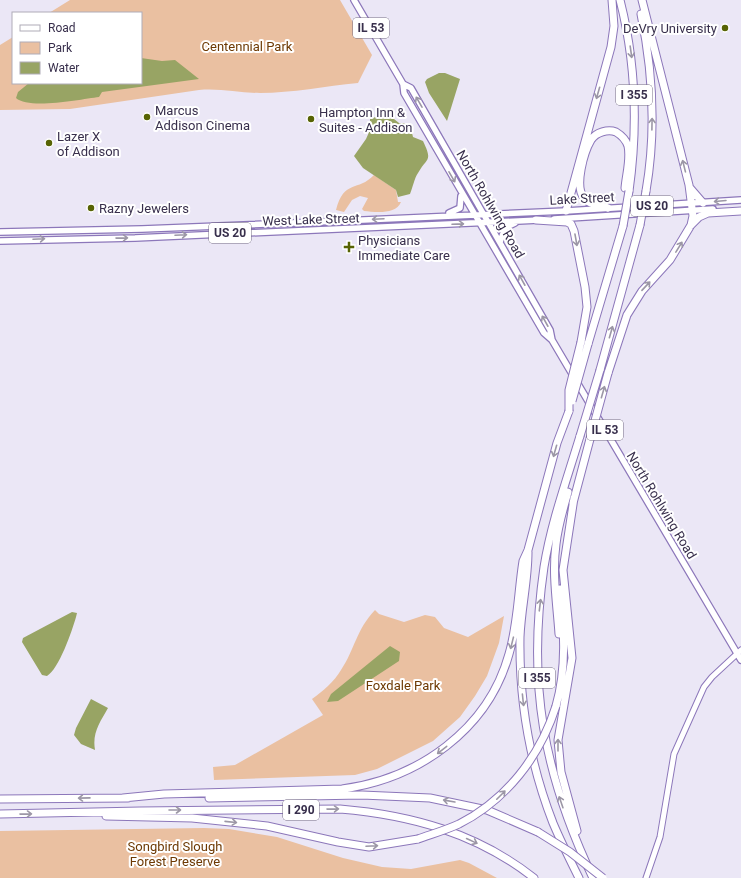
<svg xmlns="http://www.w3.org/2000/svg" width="741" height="878" font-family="Roboto,sans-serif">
  <rect width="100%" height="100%" fill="#ebe7f6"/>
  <path fill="#eac0a1" d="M70,0h270l32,55 -14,28c-32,3 -66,10 -98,10 -21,0 -40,-5 -61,-3l-129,19 -70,1v-65l13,-8v46h128v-70h-92z
    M374,175l22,15 2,12h3c-5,13 -26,10 -37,9l-2,-2 6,-11 -8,-2 -8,4 -8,12 -8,-2c8,-31 22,-18 38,-35z
    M375,610l4,4 25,8 21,-7 10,2 9,11 24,9 36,-21 -5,27 -12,33 -12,20 -15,21 -27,24 -56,28 -22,6 -141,5 -1,-13 22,-2 88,-50 -11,-16c11,-8 22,-17 29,-29 14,-21 15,-40 34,-60z
    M204,828l25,1 48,8 66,21 39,9 29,2 49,-9 9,3 28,15h-497v-47z"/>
  <path fill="#98a464" d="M141,58l21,3 13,-1 24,19 -97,13 -3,5c-17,2 -70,13 -83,1l2,-6 11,-9h112z
    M439,73h6l15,6 -13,42 -18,-28 -4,-11 2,-3z
    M381,115l13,4 5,4h5l8,10 1,4 10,4c10,21 4,16 -5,32 -4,6 -5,14 -8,21l-12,3 -2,-7 -33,-22 -9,-12 12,-17 4,-9v-11z
    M72,612l5,1 -1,4c-4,14 -17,52 -29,59l-5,-1 -20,-33 1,-4z
    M390,646l10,6 -1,9 -61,40 -11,1 4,-8z
    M91,699l17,9c-8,14 -16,25 -13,42l-14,-6 -7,-9 2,-7z"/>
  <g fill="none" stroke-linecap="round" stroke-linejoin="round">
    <g stroke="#8c77ba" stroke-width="7">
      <path id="secondary" d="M646,878l14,-41 14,-83 30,-67 8,-10 29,-27"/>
    </g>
    <g stroke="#8c77ba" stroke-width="8">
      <path id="primary" d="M354,0l49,84 1,9 140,240 8,7 189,320
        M403,84l8,4 139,242 2,10
        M449,213l11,-5 1,-12
        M554,219l159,-10
        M0,232l142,-3 199,-8 225,-10 175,-11
        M0,241l135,-3 404,-18
        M500,242l5,-14 10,-5"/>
    </g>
    <g stroke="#8c77ba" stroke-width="9">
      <path id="highway" d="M620,0c16,63 18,127 9,191
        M642,0l47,185 4,31 -2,9
        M641,14c12,58 15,119 5,177
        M690,188l13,15
        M608,208c-8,-4 -18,-2 -24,-10 -10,-12 0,-46 7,-58 5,-8 17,-11 25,-8 5,3 10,8 12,14 3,13 -2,29 -3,42
        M566,211l45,-164 3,-21 -2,-26
        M536,220l31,2 4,2 3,7 11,56 2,20 -6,35
        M588,344l35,-118
        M600,370l40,-145
        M608,373l19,-58 15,-24 28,-31 21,-35 8,-8 9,-4 33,-2
        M580,436c-13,43 -29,87 -36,131 -17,116 -1,206 49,311
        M574,498l-11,72 9,88 -14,82 3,32 16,59
        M573,503l17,-64
        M528,552c0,29 -7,57 -8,85 -1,63 10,127 33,186 8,19 17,37 26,55
        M559,634c-2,-30 -7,-60 -3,-90 2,-18 7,-35 12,-52
        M556,706c11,-38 8,-78 4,-117
        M123,798l41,-4 178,-5c76,-10 146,-59 167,-135 9,-30 9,-62 14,-93l5,-11 29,-107 12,-32
        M209,798l153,-3 68,3 57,12 51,22
        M0,799l128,-1
        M0,814l140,-3 200,-2c71,6 137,24 194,69
        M106,816l86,2 75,8 71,16 31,5 49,-8"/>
    </g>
    <use href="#secondary" stroke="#fff" stroke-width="5"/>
    <use href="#primary" stroke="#fff" stroke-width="5.5"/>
    <use href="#highway" stroke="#fff" stroke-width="7"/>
    <g stroke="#8c77ba" stroke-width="9" stroke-linecap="butt">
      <path id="highway-bridge" d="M640,225l6,-34
        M623,226l6,-35
        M572,401l16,-57
        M569,411v-21l12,-48
        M580,436l20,-66
        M590,439l18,-66
        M538,832l32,20 33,26
        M418,839c14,-5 28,-9 41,-15 47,-24 81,-67 97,-118"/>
    </g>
    <use href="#highway-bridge" stroke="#fff" stroke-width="7"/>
  </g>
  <defs><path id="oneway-shaft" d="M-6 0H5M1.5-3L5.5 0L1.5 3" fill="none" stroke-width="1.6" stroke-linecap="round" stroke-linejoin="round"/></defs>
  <g stroke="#9c97a6">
    <use href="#oneway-shaft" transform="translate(631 52) rotate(82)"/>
    <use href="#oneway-shaft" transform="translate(598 93) rotate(106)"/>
    <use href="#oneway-shaft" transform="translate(419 102) rotate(-120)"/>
    <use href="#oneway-shaft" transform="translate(652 124) rotate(-89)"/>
    <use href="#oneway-shaft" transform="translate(684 166) rotate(-104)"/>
    <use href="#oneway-shaft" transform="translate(452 177) rotate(60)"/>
    <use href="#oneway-shaft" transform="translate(720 201) rotate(175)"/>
    <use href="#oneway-shaft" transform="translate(378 219) rotate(177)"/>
    <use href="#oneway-shaft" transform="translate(458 224) rotate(-2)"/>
    <use href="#oneway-shaft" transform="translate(181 235) rotate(-3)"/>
    <use href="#oneway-shaft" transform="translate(122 238) rotate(-1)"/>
    <use href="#oneway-shaft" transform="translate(39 239) rotate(-3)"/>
    <use href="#oneway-shaft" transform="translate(576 240) rotate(80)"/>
    <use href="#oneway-shaft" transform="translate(679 247) rotate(-58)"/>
    <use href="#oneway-shaft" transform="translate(522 280) rotate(-119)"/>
    <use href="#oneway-shaft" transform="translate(646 286) rotate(-47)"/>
    <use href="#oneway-shaft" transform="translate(545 321) rotate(-119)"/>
    <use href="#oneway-shaft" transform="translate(611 332) rotate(-74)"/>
    <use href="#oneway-shaft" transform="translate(603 392) rotate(-74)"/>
    <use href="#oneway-shaft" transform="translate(555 451) rotate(106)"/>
    <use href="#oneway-shaft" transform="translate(540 605) rotate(-83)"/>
    <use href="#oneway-shaft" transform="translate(512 643) rotate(104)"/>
    <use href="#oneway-shaft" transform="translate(523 700) rotate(84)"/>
    <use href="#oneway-shaft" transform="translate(558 745) rotate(-90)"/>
    <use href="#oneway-shaft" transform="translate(442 750) rotate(142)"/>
    <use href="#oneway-shaft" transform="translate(501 795) rotate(-45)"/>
    <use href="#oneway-shaft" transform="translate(84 798) rotate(179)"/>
    <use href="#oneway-shaft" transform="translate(449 801) rotate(-170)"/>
    <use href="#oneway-shaft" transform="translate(561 802) rotate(-109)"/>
    <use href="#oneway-shaft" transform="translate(333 809) rotate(-1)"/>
    <use href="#oneway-shaft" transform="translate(175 810)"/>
    <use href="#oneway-shaft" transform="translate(26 814) rotate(-1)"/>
    <use href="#oneway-shaft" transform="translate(231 822) rotate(6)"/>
    <use href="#oneway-shaft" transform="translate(472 841) rotate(25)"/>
    <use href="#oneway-shaft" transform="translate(372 846) rotate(-3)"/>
  </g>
  <g fill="#576304" stroke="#fff" stroke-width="1.5">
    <circle cx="725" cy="28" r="4"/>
    <circle cx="147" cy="117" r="4"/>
    <circle cx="311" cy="119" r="4"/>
    <circle cx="49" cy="143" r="4"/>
    <circle cx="91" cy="208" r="4"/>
    <path d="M347 241h4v4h4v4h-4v4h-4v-4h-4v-4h4z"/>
  </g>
  <g text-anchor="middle" stroke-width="4" stroke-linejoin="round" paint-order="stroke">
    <g fill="#fff" stroke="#746d82" stroke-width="1">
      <rect x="353" y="18" width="36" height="20" rx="3"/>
      <rect x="616" y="85" width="36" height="20" rx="3"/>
      <rect x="631" y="196" width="42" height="20" rx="3"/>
      <rect x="209" y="223" width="42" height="20" rx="3"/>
      <rect x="587" y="420" width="36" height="20" rx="3"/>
      <rect x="519" y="668" width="36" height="20" rx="3"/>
      <rect x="283" y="800" width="36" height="20" rx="3"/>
    </g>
    <g font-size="12" font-weight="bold" fill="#382f4c">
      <text x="371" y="32">IL 53</text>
      <text x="634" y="99">I 355</text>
      <text x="652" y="210">US 20</text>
      <text x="230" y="237">US 20</text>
      <text x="605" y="434">IL 53</text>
      <text x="537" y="682">I 355</text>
      <text x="301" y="814">I 290</text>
    </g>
    <g font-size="13" fill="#382f4c" stroke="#fff" text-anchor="start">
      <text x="717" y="33" text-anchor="end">DeVry University</text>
      <text x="155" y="115">Marcus<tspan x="155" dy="15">Addison Cinema</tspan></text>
      <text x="319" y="117">Hampton Inn &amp;<tspan x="319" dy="15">Suites - Addison</tspan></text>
      <text x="57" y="141">Lazer X<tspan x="57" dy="15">of Addison</tspan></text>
      <text x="99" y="213">Razny Jewelers</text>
      <text x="358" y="245">Physicians<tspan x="358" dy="15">Immediate Care</tspan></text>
    </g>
    <g font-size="13" fill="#6d3903" stroke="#fff">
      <text x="247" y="51">Centennial Park</text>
      <text x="403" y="690">Foxdale Park</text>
      <text x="175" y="851">Songbird Slough<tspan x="175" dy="15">Forest Preserve</tspan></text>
    </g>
    <g font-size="13" fill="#382f4c" stroke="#fff">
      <text transform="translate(582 198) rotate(-3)" y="5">Lake Street</text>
      <text transform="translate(491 204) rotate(60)" y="5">North Rohlwing Road</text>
      <text transform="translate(311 219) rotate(-2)" y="5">West Lake Street</text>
      <text transform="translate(662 505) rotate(59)" y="5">North Rohlwing Road</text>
    </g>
  </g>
  <rect x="12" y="12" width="130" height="72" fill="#ffffff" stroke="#afacb7"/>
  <rect x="20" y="25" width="20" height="6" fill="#ffffff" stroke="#afacb7"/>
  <text x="48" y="32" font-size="12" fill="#382f4c">Road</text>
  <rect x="20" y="42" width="20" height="12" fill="#eac0a1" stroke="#afacb7"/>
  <text x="48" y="52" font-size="12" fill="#382f4c">Park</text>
  <rect x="20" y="62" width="20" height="12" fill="#98a464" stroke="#afacb7"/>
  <text x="48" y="72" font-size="12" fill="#382f4c">Water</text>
</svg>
